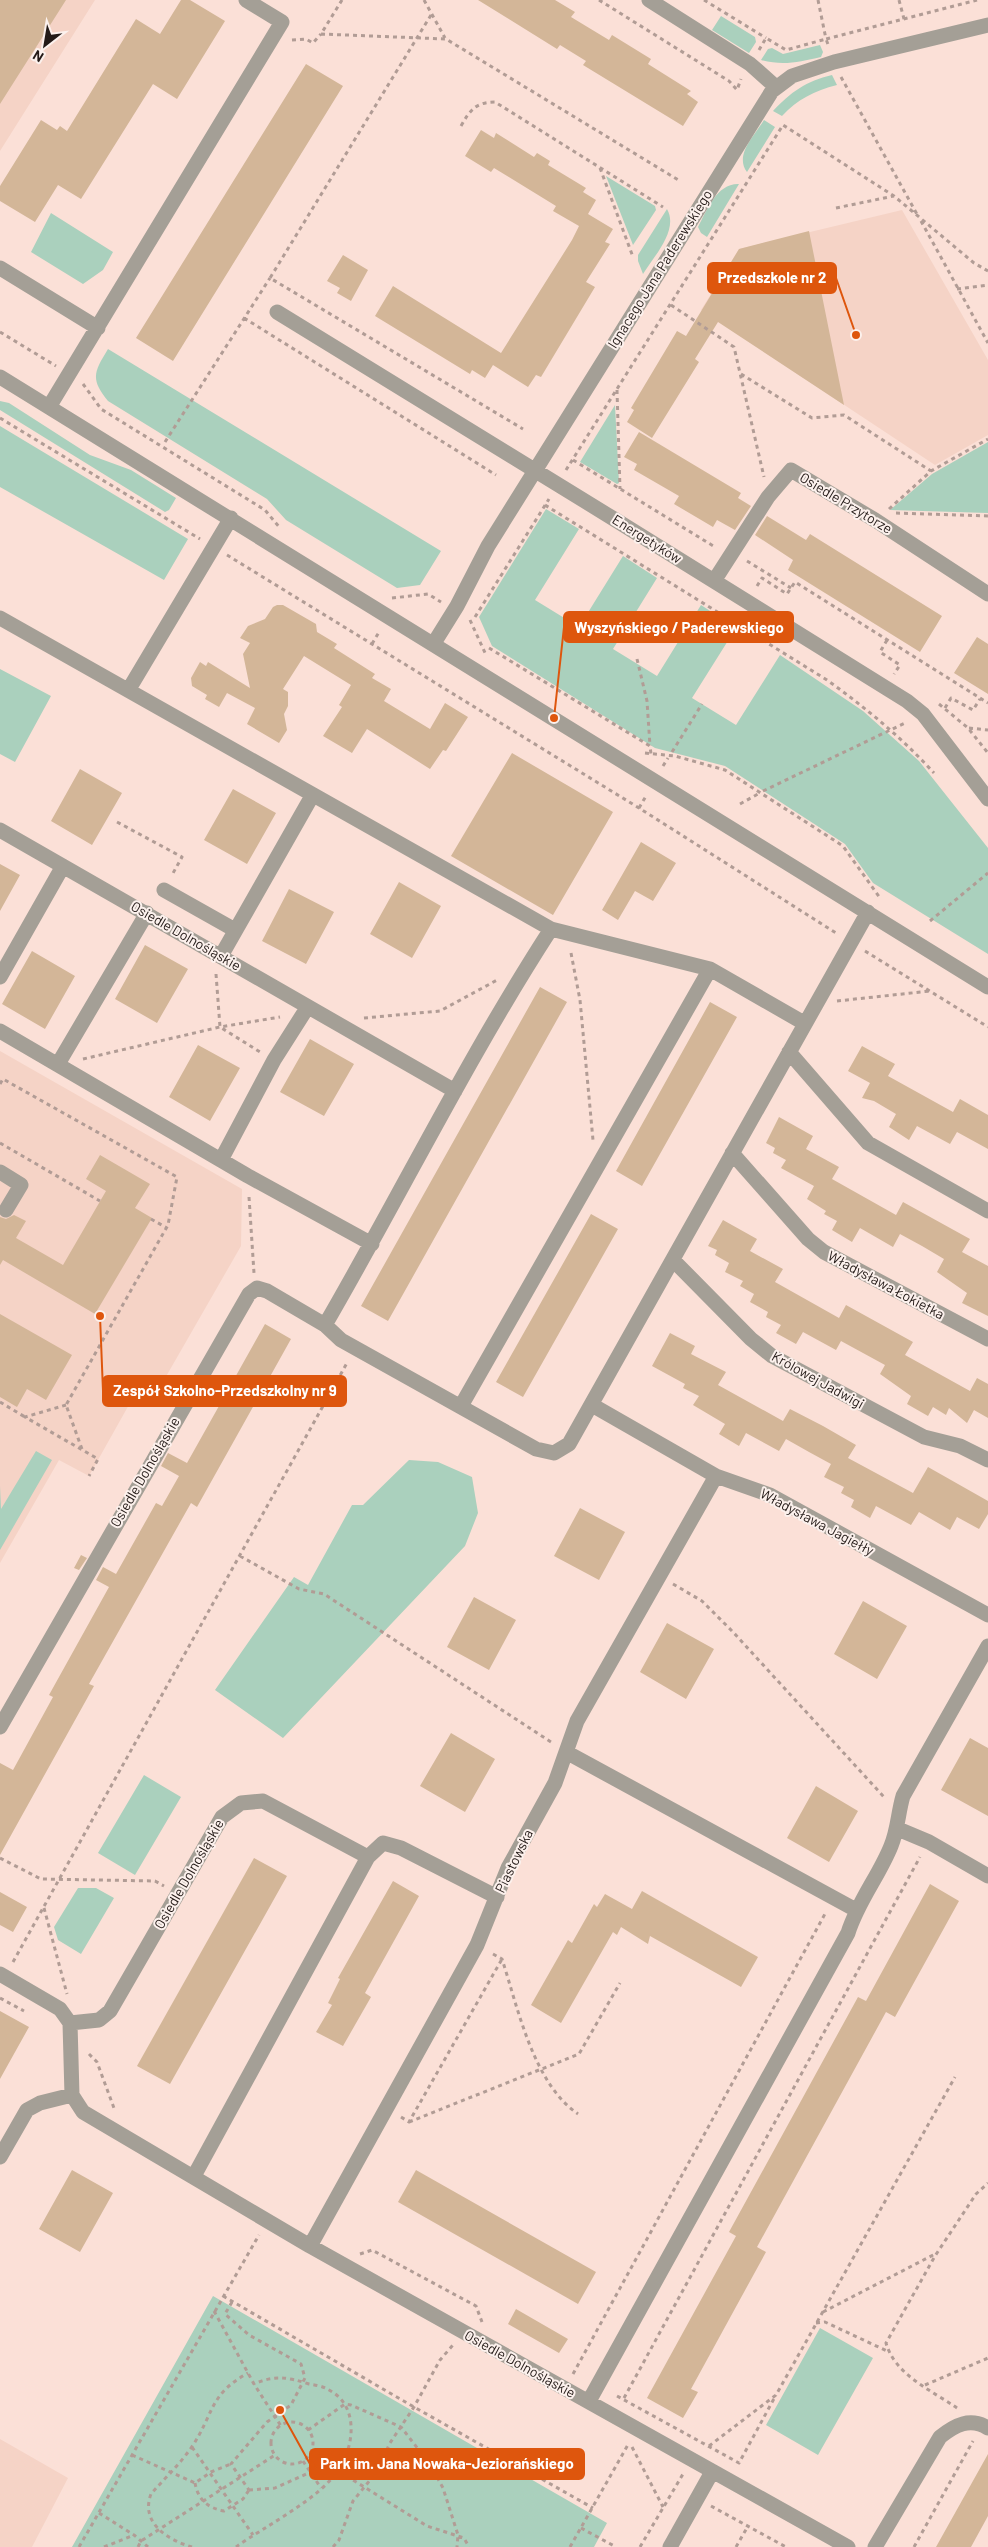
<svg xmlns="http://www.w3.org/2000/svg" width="988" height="2547" font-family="Barlow,sans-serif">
  <rect width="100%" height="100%" fill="#fbe0d7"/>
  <path fill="#f5d3c6" d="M0,0h95l-95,151z
    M902,210l86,150v75l-53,30 -234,-155 38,-61z
    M0,1051l242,138 -1,57 -81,141 -7,-1 -8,14 -10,-6 -46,82 -30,-16 -59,103z
    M0,2439l68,39 -36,69h-32z"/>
  <path fill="#aad0bd" d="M721,16l34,21 1,5 -7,11 -37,-23z
    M820,45l3,7 -2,5c-22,5 -38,9 -60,3l7,-11 4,-1 11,6z
    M832,75l5,10c-23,6 -39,14 -55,31l-9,-5c18,-19 33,-30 59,-36z
    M764,120l11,7 -28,45c-13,-17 8,-37 17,-52z
    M606,176l49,30 1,4 -23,35z
    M739,184l-32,53 -6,-4 -3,-6c9,-17 19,-44 41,-43z
    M667,209c12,21 -13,47 -24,65l-5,-13v-6z
    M51,213l62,39 -10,18 -20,14 -52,-32z
    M108,349l333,202 -21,34 -23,3 -111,-68 -19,-21 -159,-98c-18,-22 -14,-29 0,-52z
    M0,401l9,2 81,52 41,15 45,28 -7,12 -4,2 -165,-102z
    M615,405l4,78 -2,1 -37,-22z
    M0,426l188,113 -24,41 -164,-93z
    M988,442v71l-98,-3 42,-36z
    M546,509l33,20 -44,71 44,27 44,-71 34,22 -44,71 44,27 44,-71 35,23 -44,70 44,27 44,-70 83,56 56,50 69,87v106l-115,-71 -28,-39 -120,-78 -70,-18 -163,-102 -13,-29z
    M0,669l51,27 -36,66 -15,-8z
    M36,1451l16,9 -52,90v-64l1,23z
    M409,1460l29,2 34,15 6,36 -13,33 -182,192 -68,-48 79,-113 14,8 44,-80h11z
    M144,1775l37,22 -46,78 -37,-22z
    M78,1888h18l18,10 -33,56 -23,-14 -4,-13z
    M213,2296l394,227 -13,24h-522z
    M820,2328l53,30 -55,97 -52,-30z"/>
  <path fill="#d3b698" d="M0,0h66l-66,104z
    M181,0h9l35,21 -48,78 -24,-15 -72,115 -23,-14 -23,37 -35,-21v-15l41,-66 16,10 3,-4 7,5 69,-112 24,15z
    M478,0h77l20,12 -4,5 38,23 3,-5 39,24 -3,5 43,27 -4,3 11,8 -15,24 -100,-61 3,-4 -26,-16 -3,4z
    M306,64l37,22 -170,275 -37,-23z
    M481,130l13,8 2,-5 38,24 3,-4 13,8 -2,4 38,23 -3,4 13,8 -8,14 25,15 -8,13 5,2 -24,38 9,5 -54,90 -5,-2 -8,12 -35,-22 -8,13 -13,-8 -2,4 -95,-58 18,-30 108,67 71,-113 7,-14 -26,-15 3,-5 -62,-38 -3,4 -26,-16z
    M809,231l35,174 -126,-83 -23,37 4,3 -47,76 -25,-16 7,-12 -3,-2 46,-77 9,5 53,-87z
    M343,255l25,15 -17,31 -14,-8 3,-5 -13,-7z
    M639,432l102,61 -3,5 13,8 -16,24 -18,-10 -4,7 -39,-23 5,-8 -45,-26 3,-6 -13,-7z
    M767,516l39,24 4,-6 132,82 -22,36 -132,-82 5,-10 -38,-25z
    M277,605h6l33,19 1,8 20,12 -3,4 41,26 -3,4 19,11 -7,12 46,28 15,-26 23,14 -22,34 -3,-1 -13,19 -63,-40 -15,24 -29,-17 19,-29 -3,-2 12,-20 -47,-29 -21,33 5,3v14l-4,8 3,16 -8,13 -32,-19 8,-16 -28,-15 -8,14 -14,-8 2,-4 -15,-9 -1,-8 9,-16 6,4 2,-4 42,26 -7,-34 7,-11 -10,-5 8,-12 17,-7 8,-12z
    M977,637l11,7v50l-34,-21z
    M512,753l101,59 -60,103 -102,-59z
    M80,769l42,24 -30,52 -41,-24z
    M233,789l43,24 -29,51 -43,-24z
    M641,842l35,21 -23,38 -18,-10 -17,29 -16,-10z
    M0,864l20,11 -20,36z
    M399,882l42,24 -29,52 -42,-24z
    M289,889l45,23 -28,52 -44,-23z
    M145,945l43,24 -31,54 -42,-24z
    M32,951l43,25 -30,53 -43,-25z
    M540,987l27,15 -179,319 -27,-15z
    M710,1002l27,15 -95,169 -26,-15z
    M310,1039l44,25 -30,52 -44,-24z
    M198,1045l42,23 -30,53 -41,-24z
    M862,1046l33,18 -7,12 65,36 7,-13 28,16v34l-31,-17 -7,12 -33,-18 -8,14 -20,-13 7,-13 -22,-13 -12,-3 8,-15 -22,-12z
    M779,1117l34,19 -7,13 33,18 -7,12 64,36 7,-13 67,37 -8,13 26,14v50l-26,-13 5,-10 -30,-21 7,-13 -22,-13 -22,-12 -7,13 -33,-19 -8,14 -20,-12 5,-9 -13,-7 2,-3 -19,-12 7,-13 -33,-18 5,-8 -13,-7 2,-5 -9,-5z
    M100,1155l50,29 -15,24 17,10 -57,96 -92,-54 -3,5v-48l6,2 8,-4 12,6 -10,17 47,27 43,-74 -20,-12z
    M591,1214l27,15 -95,168 -27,-15z
    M723,1220l34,19 -7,12 33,18 -8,13 64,36 7,-13 67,37 -8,13 65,36 7,-13 11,6v34l-14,-8 -7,13 -18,-15 -3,7 -13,-8 -5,9 -21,-12 4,-8 -31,-22 5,-9 -44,-24 -5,9 -33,-18 -7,12 -20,-11 5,-8 -15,-8 2,-5 -18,-10 4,-8 -14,-8 3,-5 -18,-9 4,-9 -14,-8 2,-5 -9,-4z
    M0,1314l72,41 -26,45 -19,-11 -10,18 -17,-10z
    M265,1324l26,15 -94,168 -6,-4 -102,181 5,2 -94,169v-92l13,7 40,-73 -4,-2 60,-108 -13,-7 7,-13 13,7 40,-71 6,3 17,-30 -18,-10 7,-13 19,10z
    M670,1333l25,13 -4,8 35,18 -8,13 65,36 7,-12 33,17 33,19 -8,13 65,35 15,-26 60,34v13l-9,15 -22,-12 -7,13 -31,-18 -8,13 -35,-19 -6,12 -19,-11 3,-7 -13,-7 3,-6 -20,-10 7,-13 -22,-12 -23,-13 -7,12 -33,-18 -7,13 -20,-12 6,-10 -32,-19 6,-9 -16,-8 2,-4 -33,-18z
    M580,1508l45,24 -26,48 -45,-24z
    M81,1555l6,3 -8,12 -5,-2z
    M474,1597l42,23 -27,50 -42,-23z
    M863,1601l44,25 -30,53 -43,-25z
    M667,1623l47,26 -28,50 -46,-27z
    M451,1733l44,26 -30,53 -45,-26z
    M970,1738l18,10v68l-47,-26z
    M816,1786l42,25 -29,51 -42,-24z
    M254,1858l33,18 -117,208 -33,-18z
    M393,1881l26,15 -54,97 6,4 -28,49 -27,-14 16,-27 -4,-2 12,-24 -2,-1z
    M930,1884l29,17 -64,116 -9,-5 -129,235 9,5 -75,137 7,3 -15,26 -36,-20 89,-162 -7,-4 129,-235 8,4z
    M642,1891l116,66 -17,30 -91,-51 -2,8 -27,-17 -4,8 -4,-3 -52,91 -30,-18 37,-65 4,3 22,-39 3,3 8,-13 27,15z
    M0,1892l27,15 -14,25 -13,-7z
    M0,2011l29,16 -29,52z
    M72,2170l41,23 -33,59 -41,-23z
    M416,2170l180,102 -18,32 -180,-102z
    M516,2309l52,30 -9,14 -51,-29z
    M988,2454v62l-17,31h-35z"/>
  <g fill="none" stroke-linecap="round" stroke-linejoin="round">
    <path stroke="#b19c95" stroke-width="3" stroke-dasharray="4 4" stroke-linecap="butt" d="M342,0l-21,34 125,5 234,142
      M424,0l21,38
      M599,0l130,81 8,9 4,-11
      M704,0l62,38
      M818,0l8,39 151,-39
      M899,0l5,19
      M431,15l-161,263 253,151
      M292,40l14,-1 7,4 8,-9
      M759,50l7,-12 20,12 40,-11 3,8
      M841,77l77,139
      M461,126c9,-16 15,-24 34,-24l168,105
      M600,168l33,89
      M836,208l58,-12
      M921,221l67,122
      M957,289l31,-4
      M671,305l63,42 30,130
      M244,318l252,157
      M0,332l56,34
      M741,374l71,44 32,-3 87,56
      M83,384l18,25 164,101 15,18
      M617,390l3,99
      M0,418l200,121
      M165,442l105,-164
      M573,460l142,87
      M566,470l217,-345 111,71 80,67 14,8
      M545,505l282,175c39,28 74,57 107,93
      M889,509l42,-38 57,-32
      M896,513l92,3
      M227,555l412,253 197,125
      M747,561l44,27
      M757,586l5,-8 25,16 8,-12 193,121
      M392,598l36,-4 13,8
      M475,617l74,-118
      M470,620l16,35
      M887,640l-7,12 20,13 -6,9
      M372,644l7,-12
      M489,648l161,98 1,8
      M637,659l10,42 3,45
      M939,704l29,24 20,25
      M945,708l6,-10 22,12 7,-11
      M969,728l19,2
      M672,752l30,-48
      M645,753l30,3 50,14 118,76 37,52
      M663,766l5,-8
      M763,791l144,-69
      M740,804l18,-10
      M639,808l7,-12
      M117,822l65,35 -10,18
      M930,921l58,-48
      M865,951l123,76
      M571,953l9,47 13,140
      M216,974l4,53 40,25
      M837,1001l93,-10
      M364,1018l76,-7 59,-32
      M83,1059l137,-32 60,-10
      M0,1084l3,-5 174,98 -9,48 -102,180 16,44
      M0,1143l100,58
      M249,1197l5,76
      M151,1219l16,9
      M0,1402l25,15
      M66,1405l-41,12 73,42 -9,17
      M240,1556l59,33 25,5 227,148
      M673,1584l29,17 31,31 151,165
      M0,1858l41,21 114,2 9,5
      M44,1908l23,86
      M493,1954l9,5c16,49 31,124 76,155
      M13,1962l334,-599
      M0,1998l24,13
      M89,2054l8,8 17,46 3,1
      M401,2117l8,5 93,-163
      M409,2122l170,-68 41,-71
      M360,2254l12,-4 104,56 6,16
      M223,2296l191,111 179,101
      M232,2302l-7,12 24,21 52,29 4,14 -14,27 -24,17 -36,42 18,26
      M214,2311l40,73 27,42
      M823,2312l114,-59
      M816,2323l9,-1 62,29
      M573,2374l253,-462
      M925,2385l63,-27
      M617,2396l122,67 37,-68
      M624,2398l296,-541
      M957,2408c-26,-18 -62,-33 -71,-65l49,-87 41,-62 12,-11
      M271 2443a21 21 0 1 1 42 0a21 21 0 1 1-42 0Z
      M308,2430l37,-26 6,1 50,22 28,36 14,25 15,47 -1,12
      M709,2446l67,-51 179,-318
      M192,2447l61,88
      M632,2447l31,60
      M132,2455l63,28 16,-11 20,-8
      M303,2461l18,27
      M195,2483c3,17 13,25 29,28l19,-12 6,-9
      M249,2490l26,-2 36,-16 21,-5 95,59 37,12 5,9
      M711,2506l75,41
      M99,2513l35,22 14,12
      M581,2528l35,19
      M79,2547l180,-312
      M104,2547l30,-12
      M138,2547l3,-6 134,-86
      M192,2547c-24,-7 -52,-24 -41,-53 13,-15 29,-30 40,-46 23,-33 17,-53 57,-75
      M236,2547c29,-21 84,-48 103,-78 16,-25 20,-65 -12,-80 -5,-3 -12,-4 -18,-5 -21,-7 -35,-9 -55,0
      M333,2547l6,-7 14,-39 22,-27 15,-31 24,-36 26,-47 13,-15
      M570,2547l59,-104
      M640,2547l43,-73
      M736,2547l12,-21
      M914,2547l59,-106"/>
    <path stroke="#a49f96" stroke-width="15" d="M649,0l101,64 26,23
      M0,268l98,60
      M277,312l337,207 293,182 16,13 65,85
      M0,377l988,610
      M49,407l233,-385 -36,-22
      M714,581l54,-84 23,-27 84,50 113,74
      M0,618l551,311 159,40 94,54
      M434,643l23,-37 31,-60 284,-455 20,-15 42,-14 154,-37
      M129,689l102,-171
      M0,830l455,261
      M164,890l71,40
      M221,956l91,-160
      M0,977l63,-111
      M0,1031l248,145 124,68
      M789,1052l79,91 120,68
      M58,1064l89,-151
      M732,1153l76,86 16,13 164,87
      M221,1160l53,-100 33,-52
      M0,1172l21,13 -15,25
      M673,1260l78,79 21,17 152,81 36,9 28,14
      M325,1325c76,-131 143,-268 226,-396
      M592,1405l124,71 54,19 218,120
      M461,1406l249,-437
      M0,1727l249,-433 8,-6 10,3 58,34 16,15 195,109 18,4 15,-9 299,-532
      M566,1752l290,158
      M898,1829l31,13 59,34
      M0,1974l60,35 10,14 2,72 11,17 227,134 538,301
      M70,2023l29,-3 11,-9 112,-194 19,-14 22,-2 105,56
      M0,2157l27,-47 13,-7 32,-8
      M194,2176l174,-319 15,-14 18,5 96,49
      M310,2246l167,-301 31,-77 47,-85 22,-62 139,-245
      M589,2401l259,-468c10,-32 31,-57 43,-87 7,-17 7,-33 12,-50l85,-150
      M670,2547l42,-75
      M875,2547l65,-110c15,-12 30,-20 48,-9"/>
  </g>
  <g text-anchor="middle" stroke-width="4" stroke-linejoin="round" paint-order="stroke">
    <g font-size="14" fill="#231a17" stroke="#fcf1ed">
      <text transform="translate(660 269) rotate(-58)" y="5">Ignacego Jana Paderewskiego</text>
      <text transform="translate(846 503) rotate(31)" y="5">Osiedle Przytorze</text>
      <text transform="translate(647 539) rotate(32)" y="5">Energetyków</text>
      <text transform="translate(186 936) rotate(30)" y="5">Osiedle Dolnośląskie</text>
      <text transform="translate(886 1285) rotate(28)" y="5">Władysława Łokietka</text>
      <text transform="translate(818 1380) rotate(29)" y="5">Królowej Jadwigi</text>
      <text transform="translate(145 1472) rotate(-60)" y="5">Osiedle Dolnośląskie</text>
      <text transform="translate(817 1522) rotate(28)" y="5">Władysława Jagiełły</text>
      <text transform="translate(514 1861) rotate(-64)" y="5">Piastowska</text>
      <text transform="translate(189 1874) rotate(-60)" y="5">Osiedle Dolnośląskie</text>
      <text transform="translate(520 2364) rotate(29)" y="5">Osiedle Dolnośląskie</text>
    </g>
  </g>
  <path fill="none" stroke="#de560d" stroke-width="2" d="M856 335L836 278M554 718L564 627M100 1316L103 1391M280 2410L310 2464"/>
  <g fill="#de560d" stroke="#fcf1ed" stroke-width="2">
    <circle cx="856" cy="335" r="5"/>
    <circle cx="554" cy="718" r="5"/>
    <circle cx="100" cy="1316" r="5"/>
    <circle cx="280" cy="2410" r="5"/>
  </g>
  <g fill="#de560d" stroke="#de560d" stroke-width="2">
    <rect x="708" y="263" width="128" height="30" rx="5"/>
    <rect x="564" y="612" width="229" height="30" rx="5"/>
    <rect x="103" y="1376" width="243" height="30" rx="5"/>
    <rect x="310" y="2449" width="274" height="30" rx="5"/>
  </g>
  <g font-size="15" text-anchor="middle" font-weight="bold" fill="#fff">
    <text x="772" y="283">Przedszkole nr 2</text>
    <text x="679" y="633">Wyszyńskiego / Paderewskiego</text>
    <text x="225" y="1396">Zespół Szkolno-Przedszkolny nr 9</text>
    <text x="447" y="2469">Park im. Jana Nowaka-Jeziorańskiego</text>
  </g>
  <g transform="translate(45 45) rotate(211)" stroke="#fcf1ed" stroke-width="4" paint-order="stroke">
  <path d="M0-4L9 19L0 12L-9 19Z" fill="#231a17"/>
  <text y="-8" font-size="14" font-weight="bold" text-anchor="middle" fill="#231a17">N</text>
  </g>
</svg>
